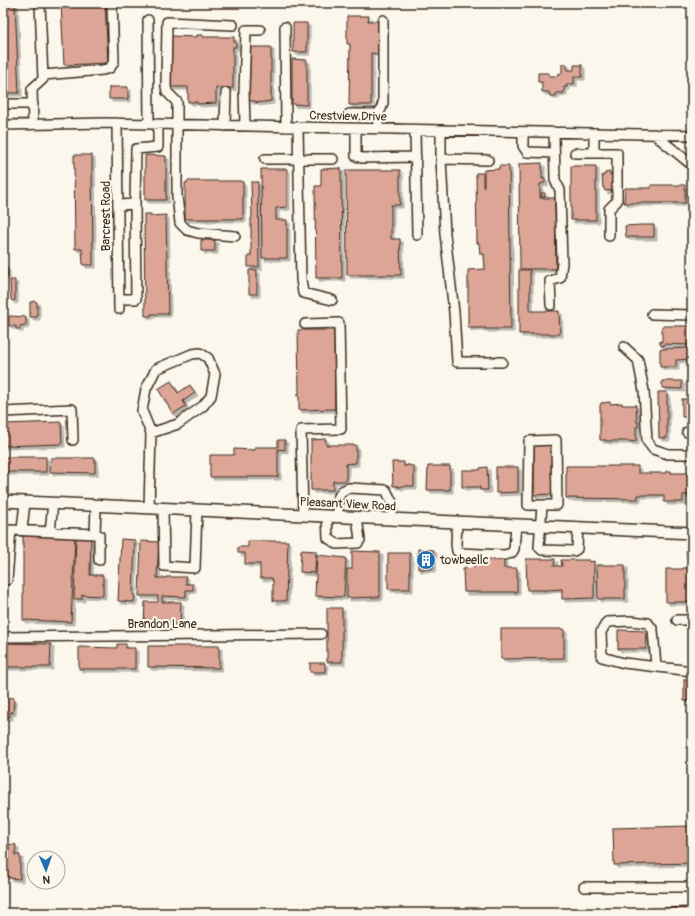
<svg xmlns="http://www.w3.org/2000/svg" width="695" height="916" font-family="Pangolin,sans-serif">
  <defs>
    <filter id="shadow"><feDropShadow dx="3" dy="3" stdDeviation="0" flood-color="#0004"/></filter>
  </defs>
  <rect width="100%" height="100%" fill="#fbf7ec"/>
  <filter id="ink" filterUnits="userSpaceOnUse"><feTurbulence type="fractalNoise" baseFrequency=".025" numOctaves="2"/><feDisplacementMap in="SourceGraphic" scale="8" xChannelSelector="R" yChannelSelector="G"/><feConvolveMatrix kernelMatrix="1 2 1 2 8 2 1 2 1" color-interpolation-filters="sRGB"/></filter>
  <g filter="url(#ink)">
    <path fill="#dda596" stroke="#3b2a1e" filter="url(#shadow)" d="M3,3h12l4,90h-16z
      M61,3h44l3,60 -44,2z
      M347,16h22l-1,5h11v33l-8,-1v52h-22l1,-61h-3z
      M293,23h14v29h-14z
      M197,35h6v2h31v5h2v5h-3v41h-17v15l-19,1v-2h-9v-15h-17v-51l26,1z
      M249,47h22v54l-15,2v-2h-7z
      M292,59l15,1v45l-15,-1z
      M562,64h5v6h7v-5h8v12h-8v7h-7v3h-3v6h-8v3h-6l-1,-4h-7v-7l-1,-1h1v-2h-4v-9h11v3h9v-2l4,-1z
      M109,87h19v12h-19z
      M74,155h18l1,110h-10l-1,-16h-7z
      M145,155l21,1v44h-21z
      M542,163v16l2,-1v1h1v4h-3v1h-2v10h1v-1h4v4h-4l1,-2h-2v3h15l1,71h-36l-1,-105z
      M499,166h10l2,163h-26l1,-1h-18v-58l17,-1 -1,-15h-4l-1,-11h-2l-1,-70h7v14h1v-17l15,-1z
      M571,166h25v54h-25z
      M341,168l1,110h-26l-1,-92h6v-17z
      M261,169h26v38l-11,1v12h11v38h-25z
      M346,170h54v35h-9v34h9l1,36h-54z
      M610,172v3l3,-1v16l-8,1 -1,-3h-1l-1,-13h3v-2z
      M187,181h54v1h2v37h-58v-36h2z
      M251,182h7l1,85h-11v-11h3v-38h1z
      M651,185h34v18h-61l1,-15h26z
      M144,214h7v2l15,-1 2,99h-17v2h-6z
      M642,225h12v12h-28l-1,-11z
      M690,239h2v22h-2z
      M201,240h14v11h-14z
      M3,267h4v9h-4z
      M249,270h8v24h-8z
      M519,270h11v41h29l1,23h-41z
      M10,280h5v20l-2,1 -2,-1z
      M33,301l4,1v15h-7v-15h3z
      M9,316l17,1v8l-6,1v3h-4v-3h-7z
      M662,326h30v19l-28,-1v2h-3v-2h-1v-3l2,1z
      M298,330h36l1,79 -36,1v-14h-2v-2h2z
      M690,348l1,11 -15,1v7h-16v-18z
      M171,381l7,12 12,-8 5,8 -12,8 3,5 -13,8 -15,-25z
      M662,381h20v8l-20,-1z
      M658,392h9v46h-8z
      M682,399h10v18h-10z
      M610,402v2l12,-1v2h14l1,17h1v5h-2v14h-2v1l-5,-1h-23v-1h-6v-35l1,-1v-1z
      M61,422l1,22 -59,2v-22z
      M326,439v6h30v18l-10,1v17h-13v9h-22v-50z
      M278,440h7v10l-7,-1v28h-68v-22h24v-6l21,1v-3h23z
      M552,444l1,50 -20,1v-3h1v-47z
      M3,457h43v15h-43z
      M51,458h44v15l-45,-1z
      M392,462h12v4h3v-1h3v1h4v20h-13v1h-3v-1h-5z
      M428,466h22v24h-23z
      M566,466h72v7h28v-2h5v2h21v22h-9v7h-19v-7h-26v4l-72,-1z
      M487,467l1,23h-8v-3h-18v-17h18v-2z
      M496,467h22v25l-22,1z
      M23,535l52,2 -4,85 -48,-2z
      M76,537h15l-1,38h13v21l-21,-1v4h-8z
      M121,539l14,1 -2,55h2l-1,7 -16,-1z
      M141,541l18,1 -2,36h9v-1h20v7h7v6h-7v7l-24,-1v6h19l-1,22 -36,-1 1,-21h13v-6h-19z
      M248,541h40l-2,60h-13v-21h-1v-2h-12v-14h-15v-11h-7v-6h10z
      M418,549l16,1 -1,19h-15z
      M301,550l15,1 -1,18v4l-15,-1z
      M352,551l28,1v45l-33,1v-29h5z
      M388,553h22v36h-22z
      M317,555l29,3 -2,39 -29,-1z
      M504,559v9h13v24h-53l-1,-23 11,-1v-8z
      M526,559h29l-1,7h8l-1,-6h28v2l5,-1v37l-32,1v-10l-15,1 -2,1v-1h-18z
      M597,565h28v34h-27z
      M683,568h9v34h-26v-33h17z
      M327,608h15v54h-15z
      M501,629h63v29l-63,1z
      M618,630l29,1 -1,18h-28z
      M3,643l48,1 -1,23h-47z
      M117,644h9v4h9v21h-56v-22l38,1z
      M216,645h3v23l-71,-1v-21h69z
      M310,663h15v9h-15z
      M684,679h8v22h-8z
      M3,697l11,1 -1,15 -3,-1v5h-6z
      M692,826v37l-78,2 -1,-37z
      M9,844l7,1 -1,10h5v24l-11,-1v-2l-6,-1v-25h6z
      M692,907v6h-59v-4z"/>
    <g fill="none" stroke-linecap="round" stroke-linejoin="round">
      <g stroke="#3b2a1e" stroke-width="12">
        <path id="minor" d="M148,20l1,104
          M233,25l-66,-3 -1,64 1,6 10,10v94l3,27 7,7 11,3 37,3
          M285,27l1,100
          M43,75l60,-5 7,-2 4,-7 -2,-58
          M3,104h30
          M349,114h29v15
          M378,114l3,-5 2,-6v-83
          M117,123l2,186
          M33,124l-1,-35 11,-10 -3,-76
          M3,125l102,-2 587,12
          M245,125l-1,-34 2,-61h14
          M225,126l1,-33
          M298,127l3,152 2,14 29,7
          M356,128v28l6,2 54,-1
          M415,130l2,105
          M441,130v29l47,1
          M523,132v14l4,6 27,1
          M594,133v20h23v48l-8,8v27
          M654,134l38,31
          M575,153h19
          M265,159h68
          M441,159l4,75 9,78 3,50h45
          M135,204l1,-55 22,-2v-23
          M118,205l17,-1 1,95h-17
          M551,305l-1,-24 10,-3 2,-15 -2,-73 -5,-10 -1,-48
          M652,314l40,1
          M624,347l14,13 6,31 3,50 6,8 15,5h24
          M3,412l69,-3 1,31
          M687,432h5
          M96,505l-1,29 4,1v25
          M542,505h-14l1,-64 27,-1 1,65h-15l-3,42 3,3 32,1 3,-2 1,-22
          M149,508l2,-75 -9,-22 4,-22 10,-20 36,-15 8,-1 8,5 7,16 -4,22 -8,10 -25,18 -27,9
          M163,508l1,58 31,2 2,-58
          M303,515l-2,-85 40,-1 -2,-106 -34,1
          M327,516l1,22 9,6 21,-1 2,-3 -3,-23
          M338,516v-18l4,-7 7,-3 37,2 6,12v17
          M457,522l-1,22 1,7 3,2 44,2c5,-1 8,-1 10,-6l2,-24
          M22,530l3,-28
          M50,532l3,-29
          M692,547v8
          M3,580h4l4,-50 84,4
          M677,620h15
          M3,637l318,-3
          M656,666l-3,-36 -5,-7 -16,-2 -25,1 -6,10 1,25 22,6 68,8
          M584,887h108"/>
      </g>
      <g stroke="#3b2a1e" stroke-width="14">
        <path id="major" d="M3,501l689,32"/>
      </g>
      <use href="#minor" stroke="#fbf7ec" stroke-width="9"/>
      <use href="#major" stroke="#fbf7ec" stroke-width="11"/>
    </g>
  </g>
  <defs>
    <g id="building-disc" transform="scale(1)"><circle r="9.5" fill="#1f6fb2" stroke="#fbf7ec"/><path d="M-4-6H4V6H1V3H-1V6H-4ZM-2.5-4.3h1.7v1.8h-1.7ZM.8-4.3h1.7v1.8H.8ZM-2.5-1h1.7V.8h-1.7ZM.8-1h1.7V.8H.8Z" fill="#fff"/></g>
  </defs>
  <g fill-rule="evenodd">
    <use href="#building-disc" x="426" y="560"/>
  </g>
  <g text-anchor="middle" stroke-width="4" stroke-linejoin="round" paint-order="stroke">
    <g font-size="12" fill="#3b2a1e" stroke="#fbf7ec">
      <text transform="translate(348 116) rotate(1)" y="4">Crestview Drive</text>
      <text transform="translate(106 216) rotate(-90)" y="4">Barcrest Road</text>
      <text transform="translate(348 504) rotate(3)" y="4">Pleasant View Road</text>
      <text x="162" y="628">Brandon Lane</text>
    </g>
    <g font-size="12" fill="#3b2a1e" stroke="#fbf7ec" text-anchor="start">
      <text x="440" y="564">towbeellc</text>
    </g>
  </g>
  <rect width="695" height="916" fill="none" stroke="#fbf7ec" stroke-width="16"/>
  <rect x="8" y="8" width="679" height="900" fill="none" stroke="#3b2a1e" stroke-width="1.5" filter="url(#ink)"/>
  <g transform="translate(46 870) rotate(178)"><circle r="19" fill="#fbf7ec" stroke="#aea59a"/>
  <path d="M0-3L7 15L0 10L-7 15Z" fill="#1f6fb2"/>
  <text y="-6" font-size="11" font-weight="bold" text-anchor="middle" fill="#3b2a1e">N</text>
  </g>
</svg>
